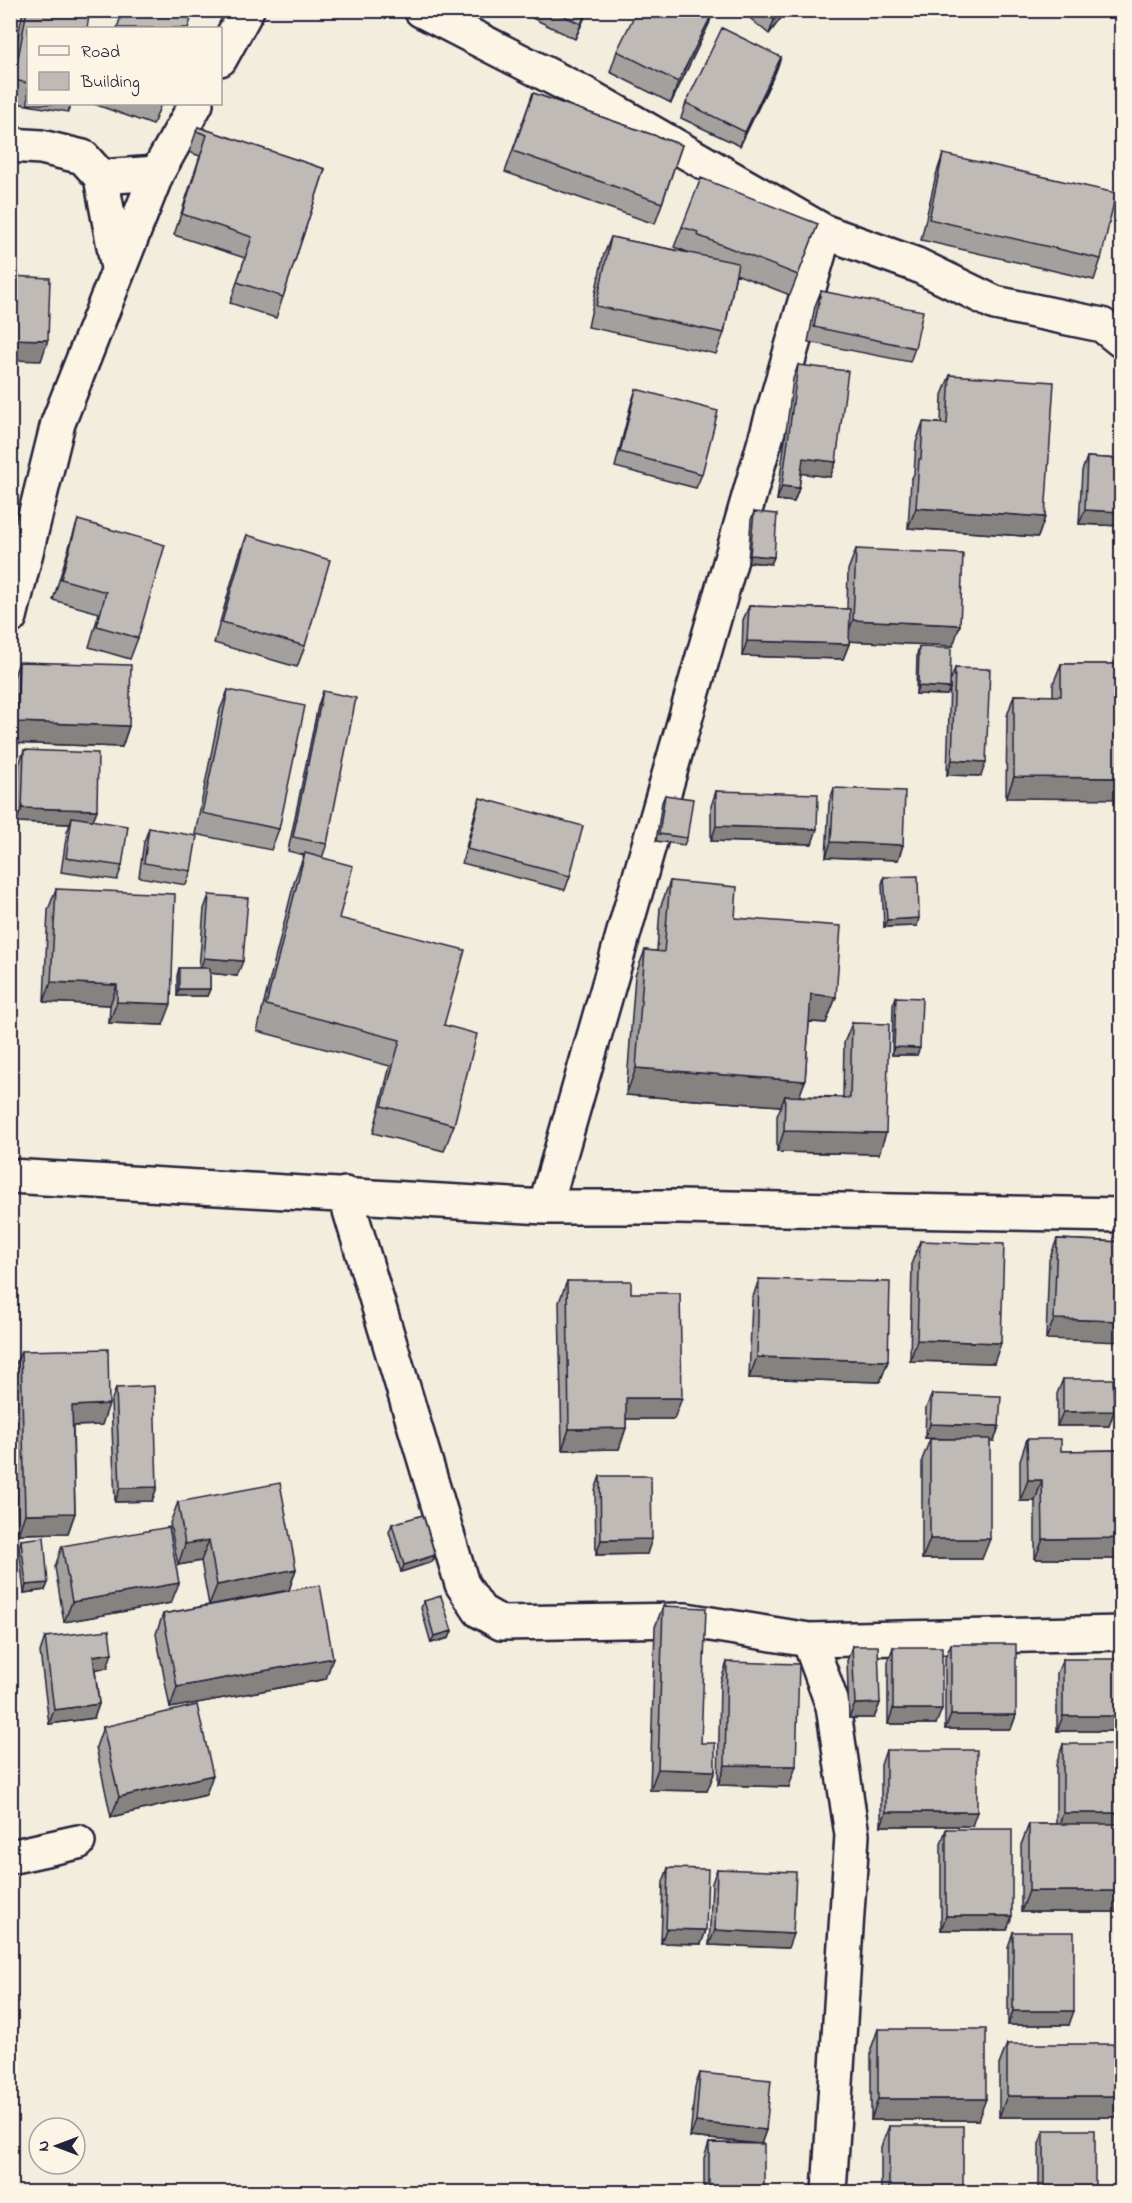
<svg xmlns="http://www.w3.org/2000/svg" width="1132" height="2203" font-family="'Indie Flower',sans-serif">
  <rect width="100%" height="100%" fill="#f3edde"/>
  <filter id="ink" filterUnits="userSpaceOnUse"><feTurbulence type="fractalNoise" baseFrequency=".0167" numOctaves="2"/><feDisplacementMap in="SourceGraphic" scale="12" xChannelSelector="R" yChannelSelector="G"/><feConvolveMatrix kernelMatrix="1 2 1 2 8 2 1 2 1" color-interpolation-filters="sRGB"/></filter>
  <g filter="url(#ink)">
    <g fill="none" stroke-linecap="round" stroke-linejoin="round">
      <g stroke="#22223b" stroke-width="38">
        <path id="minor" d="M421,10l164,84 240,138 92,33 78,38 107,22 20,16
          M220,59l27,-49
          M10,145l31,2 42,10 18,20 17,91
          M101,177l56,-4
          M10,617l48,-194 99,-250 39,-69
          M10,1176l535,31h133l444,8
          M345,1194l117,390 18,27 21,12 185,-3 123,20 313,-7
          M545,1207l280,-975
          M809,1640l24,66 19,129 -23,357
          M10,1857l68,-15"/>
      </g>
      <use href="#minor" stroke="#fcf5e5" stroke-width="33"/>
    </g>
    <path fill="#a4a09d" stroke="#22223b" stroke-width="1.5" d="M23,10h67l-62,18v76h43l-3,8 -58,-10v-21z
      M516,10h72l-13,29z
      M740,10h47l-18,24z
      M709,24l-38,79 -61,-31 7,-21z
      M781,57l-5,14 -36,75 -59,-28 5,-15z
      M533,93l149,52 -27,79 -150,-52z
      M94,104h67l-8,21z
      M198,127l127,42 -49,149 -46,-15 15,-45 -71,-23 26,-79 -11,-4z
      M943,154l158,105 -7,21 -173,-40 15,-65z
      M818,224l-28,71 -54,-21 -12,59 -8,21 -128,-27 15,-70 8,-20 79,16 -16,-6 8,-20z
      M821,291l94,57 -5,14 -102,-20 7,-36z
      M798,365l38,97 -6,15 -29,-4 -2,15 -5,14 -17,-2 16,-121z
      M950,375l95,142 -7,20 -130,-9 3,-48 3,-6 2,-31 7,-21 18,1 1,-28z
      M636,389l66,85 -6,14 -81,-21 16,-63z
      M1087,457l35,2v67l-43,-2 3,-53z
      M754,512l20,45 -3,7 -23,-2 3,-42z
      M78,520l60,118 -8,21 -41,-12 10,-34 -46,-13 18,-59z
      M247,535l58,111 -8,21 -83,-24 25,-87z
      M856,549l97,97 -104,-5v3l-6,15 -101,-3 1,-36 6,-14 98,3 1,-39z
      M919,647l31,41 -3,7 -31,-1 1,-40z
      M19,662l110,64 -7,21 -112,-4 2,-61z
      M1061,664h61l-116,134 1,-82 7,-21 39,1v-12z
      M955,668l26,108 -34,-1 3,-93z
      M228,690l51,139 -8,21 -76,-16 25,-124z
      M323,691l4,153 -5,14 17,60 105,107 10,100 -10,26 -71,-18 17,-67 -133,-35 38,-152 9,-24 -16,-4 30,-145z
      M24,750l73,60 -4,10 29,46 -5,14 -56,-8 6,-40 3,-8 -54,-2 3,-57z
      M834,788l69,57 -5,15 -72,-3 3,-54z
      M716,791l96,53 -101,-3v-35z
      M665,795l22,43 -3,7 -28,-4 6,-39z
      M480,798l90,78 -5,14 -103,-27 13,-50z
      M149,828l42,43 -5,14 -47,-8 5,-35z
      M884,877l33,49 -33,1 -2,-43z
      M670,881l65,37 101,79 -10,26 -17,-1 -4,59 -6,15 44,1 1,-54 8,-20 27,131 -102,-2v-36l4,-10 -155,-11 9,-119 10,-26 12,1 3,-43z
      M56,889l107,136 -54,-2 1,-18 -66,-3 4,-92z
      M209,895l28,81 -27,-3v16l-3,7h-30v-20l2,-8h20l5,-59z
      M896,997l21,58h-25l1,-50z
      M1057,1239l65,3 -76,97 3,-79z
      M920,1241l74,122 -84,-2 2,-99z
      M759,1279l129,82 -8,21 -131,-4 3,-78z
      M567,1281l64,12 43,126h-48v9l-7,21 -57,1 -3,-148z
      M21,1351l81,74 -29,1 2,87 -7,20 -50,1 -5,-162z
      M1063,1379l51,32 -5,15h-52v-32z
      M116,1388l41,99 -5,14 -37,1 -4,-100z
      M932,1394l67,32 -5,15 -4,-1 -8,119h-60v-99l8,-21h15l-20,-1 1,-30z
      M1027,1439l34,12 61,-1v103l-3,6h-84v-58h-15v-41z
      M600,1476l47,78 -51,1 -1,-65z
      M178,1502l118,67 -7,21 -58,11 95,78 -156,29 -14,-74 7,-20 46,-9 -8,-44 -23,4 -8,-42z
      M392,1524l43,31 -3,7 -31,10 -12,-40z
      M21,1540l27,43 -3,7 -21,3 -5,-46z
      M62,1546l109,57 -107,19 -9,-55z
      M424,1601l28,30 -3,7 -18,5 -10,-35z
      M663,1606l38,137 14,28 -8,20 -57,-1 5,-163z
      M45,1637l62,31 -12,1 4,35 -5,14 -45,6 -9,-72z
      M951,1644l65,71 -5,14h-66v-71z
      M852,1646l28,57 -6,15h-25l-2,-57z
      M893,1647l43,77h-48v-62z
      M1063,1659l59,72h-65v-58z
      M727,1662l62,125 -71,-2 2,-102z
      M103,1727l103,68 -95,22 -15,-70z
      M1063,1744l59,168h-101v-67l8,-21h27v-59z
      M886,1750l86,76h-91v-61z
      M946,1829l61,101h-66v-86z
      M668,1868l38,62 -5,14 -40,-1 2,-61z
      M717,1869l71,79 -79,-3 3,-62z
      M1013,1932l56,93h-61v-78z
      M878,2029l100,91h-107v-71z
      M1007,2044l115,73h-123v-52z
      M700,2073l66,57 -5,14 3,49h-60v-35l5,-15 51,1 -70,-7 5,-50z
      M889,2126l74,67h-82v-46z
      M1044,2130l51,57 -2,6h-54v-49z"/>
    <path fill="#86827f" stroke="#22223b" stroke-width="1.5" d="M587,10h1l-13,29 6,-15z
      M714,10l-5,14 -38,79 7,-21z
      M782,10h5l-18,24 5,-14z
      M781,57l-5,14 -36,75 5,-14z
      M10,339l38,1 -7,21 -31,-1z
      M803,458l33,4 -6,15 -32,-4z
      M782,486l17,2 -5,14 -17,-2z
      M916,508l129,9 -7,20 -130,-9z
      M1085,510l37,2v14l-43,-2z
      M750,555l24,2 -3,7 -23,-2z
      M853,620l107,5 -7,21 -108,-5z
      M747,641l102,3 -6,15 -101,-3z
      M918,686l32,2 -3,7 -31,-1z
      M17,722l112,4 -7,21 -112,-4v-3z
      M952,760l34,2 -5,14 -34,-1z
      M1014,777l108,1v21l-116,-1z
      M22,808l75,2 -6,15 -19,-8 -2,7 -54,-2z
      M716,826l101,3 -5,15 -101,-3z
      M831,842l72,3 -5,15 -72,-3z
      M919,918l-2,8 -33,1 3,-7z
      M204,958l39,3 -6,15 -38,-4z
      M51,982l66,3 -7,20 -66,-3z
      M179,989h31l-3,7h-30z
      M811,994l25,3 -10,26 -24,-2z
      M117,1002l54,2 -8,21 -54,-2z
      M894,1047l26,1 -3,7h-25z
      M636,1068l169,13 -10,27 -10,-12 -4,10 -155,-11z
      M784,1131l102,2 -7,21 -102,-2z
      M1054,1319l68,2v21l-76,-3z
      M917,1340l84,3 -7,20 -84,-2z
      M757,1357l131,4 -8,21 -131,-4z
      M626,1398h56l-8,21h-56z
      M109,1404l-7,21 -37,1 7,-20z
      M1114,1411l-5,15h-52l6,-14z
      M930,1424l69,2 -5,15 -69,-3z
      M626,1428l-7,21 -57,1 7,-21z
      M1028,1480h14l-7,21h-15z
      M157,1487l-5,14 -37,1 5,-14z
      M75,1513l-7,20 -50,1 7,-20z
      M1122,1538v15l-3,6h-84l8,-20z
      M652,1539l-5,15 -51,1 5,-15z
      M930,1539h60l-8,20h-60z
      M209,1540l-8,21 -23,4 7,-21z
      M435,1555l-3,7 -31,10 3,-7z
      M296,1569l-7,21 -80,15 8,-20z
      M48,1583l-3,7 -21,3 2,-8z
      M179,1583l-8,20 -107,19 8,-20z
      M452,1631l-3,7 -18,5 3,-7z
      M112,1653l-5,15 -19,2 5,-14z
      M333,1658l-7,21 -156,29 7,-21z
      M880,1703l-6,15h-25l6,-14z
      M99,1704l-5,14 -45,6 5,-14z
      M893,1709h49l-6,15h-48z
      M951,1715h65l-5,14h-66z
      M1063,1716h59v15h-65z
      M725,1765l71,1 -7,21 -71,-2z
      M658,1769l57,2 -8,20 -57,-1z
      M213,1775l-7,20 -95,22 8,-20z
      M886,1812h91l-5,14h-91z
      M1063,1813h59v21h-66z
      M1029,1891h93v21h-101z
      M946,1916h66l-5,14h-66z
      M666,1929l40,1 -5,14 -40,-1z
      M715,1930l78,4 -5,14 -79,-3z
      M1013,2011h61l-5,14h-61z
      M1007,2096h115v21h-123z
      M878,2099h108l-8,21h-107z
      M696,2122l70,8 -5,14 -71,-7z
      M1044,2187h51l-2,6h-51z"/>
    <path fill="#bfbab6" stroke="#22223b" stroke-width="1.5" d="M27,10h63l-3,18h-59v55l-14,-3z
      M123,10h71l-6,18h-71z
      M552,10h35l-6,14z
      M637,10h77l-36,72 -61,-31z
      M762,10h20l-8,10z
      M722,28l59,29 -36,75 -59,-29z
      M533,93l149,52 -20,58 -149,-52z
      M198,127l127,42 -42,128 -46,-15 15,-45 -70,-23 25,-79 -11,-4z
      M943,154l173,39 -15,66 -172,-40z
      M701,178l117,46 -20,51 -101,-40 1,-3 -16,-5z
      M611,237l127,26 -14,70 -128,-27z
      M10,276l40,2 -2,62 -38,-1z
      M821,291l102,20 -8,37 -101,-21z
      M798,365l50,6 -12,91 -33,-4 -4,30 -17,-2z
      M950,375l104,7 -9,135 -129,-9 3,-49h2l2,-37 24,2z
      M636,389l82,22 -16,63 -82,-22z
      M1087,457l35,2v53l-37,-2z
      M754,512l23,2 -3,43 -24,-2z
      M78,520l87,25 -27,93 -41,-12 9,-34 -45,-13z
      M247,535l83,25 -25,86 -83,-24z
      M856,549l107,5 -3,71 -107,-5z
      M749,606l101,3 -1,35 -102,-3z
      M919,647l32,1 -1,40 -32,-2z
      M19,662l112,3 -2,61 -112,-4z
      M1061,664h61v114l-108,-1v-82l47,1z
      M955,668l35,1 -4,93 -34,-2z
      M228,690l77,16 -26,123 -77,-16z
      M323,691l33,7 -29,146 -34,-7z
      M24,750l74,3 -1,57 -75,-2z
      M834,788l71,3 -2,54 -72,-3z
      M716,791l102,3 -1,35 -101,-3z
      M665,795l28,4 -6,39 -28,-4z
      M480,798l103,28 -13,50 -103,-27z
      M72,817l56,9 -6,40 -56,-8z
      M149,828l48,8 -6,35 -47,-8z
      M305,853l48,13 -14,52 126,32 -21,75 33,9 -23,91 -72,-19 18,-66 -134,-35z
      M918,876l1,42 -32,2 -3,-43z
      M670,881l67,6 -2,31 106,8 -5,71 -25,-3 -6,87 -169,-13 9,-118 19,2z
      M56,889l119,5 -4,110 -54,-2v-17l-66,-3z
      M209,895l39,3 -5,63 -39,-3z
      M179,968h31v21h-31z
      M896,997l26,1 -2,50 -26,-1z
      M852,1023l37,1 -3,109 -102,-2 1,-35 65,2z
      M1057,1239l65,3v79l-68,-2z
      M920,1241l84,3 -3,99 -84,-3z
      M759,1279l131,3 -2,79 -131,-4z
      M567,1281h64v12h49l2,105h-56v30l-57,1z
      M108,1349l1,55 -37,2 3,107 -50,1 -4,-163z
      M1063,1379h50l1,32 -51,1z
      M154,1386l3,101 -37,1 -4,-100z
      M932,1394l69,2 -2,30 -69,-2z
      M930,1439h60v100h-60z
      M1027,1439h34v12l61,-1v88l-79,1 -1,-59h-14z
      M600,1476h51l1,63 -51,1z
      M280,1483l16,86 -79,16 -8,-45 -24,4 -7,-42z
      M423,1515l12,40 -31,10 -12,-41z
      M169,1527l10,56 -107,19 -10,-56z
      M44,1537l4,46 -22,2 -5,-45z
      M320,1585l13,73 -156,29 -14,-73z
      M441,1596l11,35 -18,5 -10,-35z
      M663,1606l43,2 -5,135h14v28l-57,-2z
      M109,1630l3,23 -19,3 6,48 -45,6 -9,-73z
      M951,1644h65v71h-65z
      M852,1646h26l2,57 -25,1z
      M893,1647h49v62h-49z
      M1063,1659h59v57h-59z
      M727,1662l72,2 -3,102 -71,-1z
      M197,1705l16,70 -94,22 -16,-70z
      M1063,1744h59v69h-59z
      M886,1750h91v62h-91z
      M1029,1824h93v67h-93z
      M946,1829h66v87h-66z
      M668,1868l40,1 -2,61 -40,-1z
      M717,1869l79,3 -3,62 -78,-4z
      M1013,1932h61v79h-61z
      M878,2029h108v70h-108z
      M1007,2044h115v52h-115z
      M700,2073l71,7 -5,50 -70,-8z
      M889,2126h74v67h-74z
      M1044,2130h51v57h-51z
      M709,2143l55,1v49h-55z"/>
  </g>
  <rect width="1132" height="2203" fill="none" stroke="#fcf5e5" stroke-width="36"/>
  <rect x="18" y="18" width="1096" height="2167" fill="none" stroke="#22223b" stroke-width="2" filter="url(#ink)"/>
  <rect x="27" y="27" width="195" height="78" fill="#fcf5e5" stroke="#a5a1a1" stroke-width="1.5"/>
  <rect x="39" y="46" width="30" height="9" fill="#fcf5e5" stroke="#a5a1a1" stroke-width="1.5"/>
  <text x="81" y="57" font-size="18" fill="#22223b">Road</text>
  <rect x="39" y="72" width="30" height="18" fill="#bfbab6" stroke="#a5a1a1" stroke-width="1.5"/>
  <text x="81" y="87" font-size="18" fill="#22223b">Building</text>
  <g transform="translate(57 2146) rotate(270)"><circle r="28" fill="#fcf5e5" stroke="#a5a1a1" stroke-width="1.5"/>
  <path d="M0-4.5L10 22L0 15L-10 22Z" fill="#22223b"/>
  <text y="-9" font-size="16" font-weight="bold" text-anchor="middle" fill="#22223b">N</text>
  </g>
</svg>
